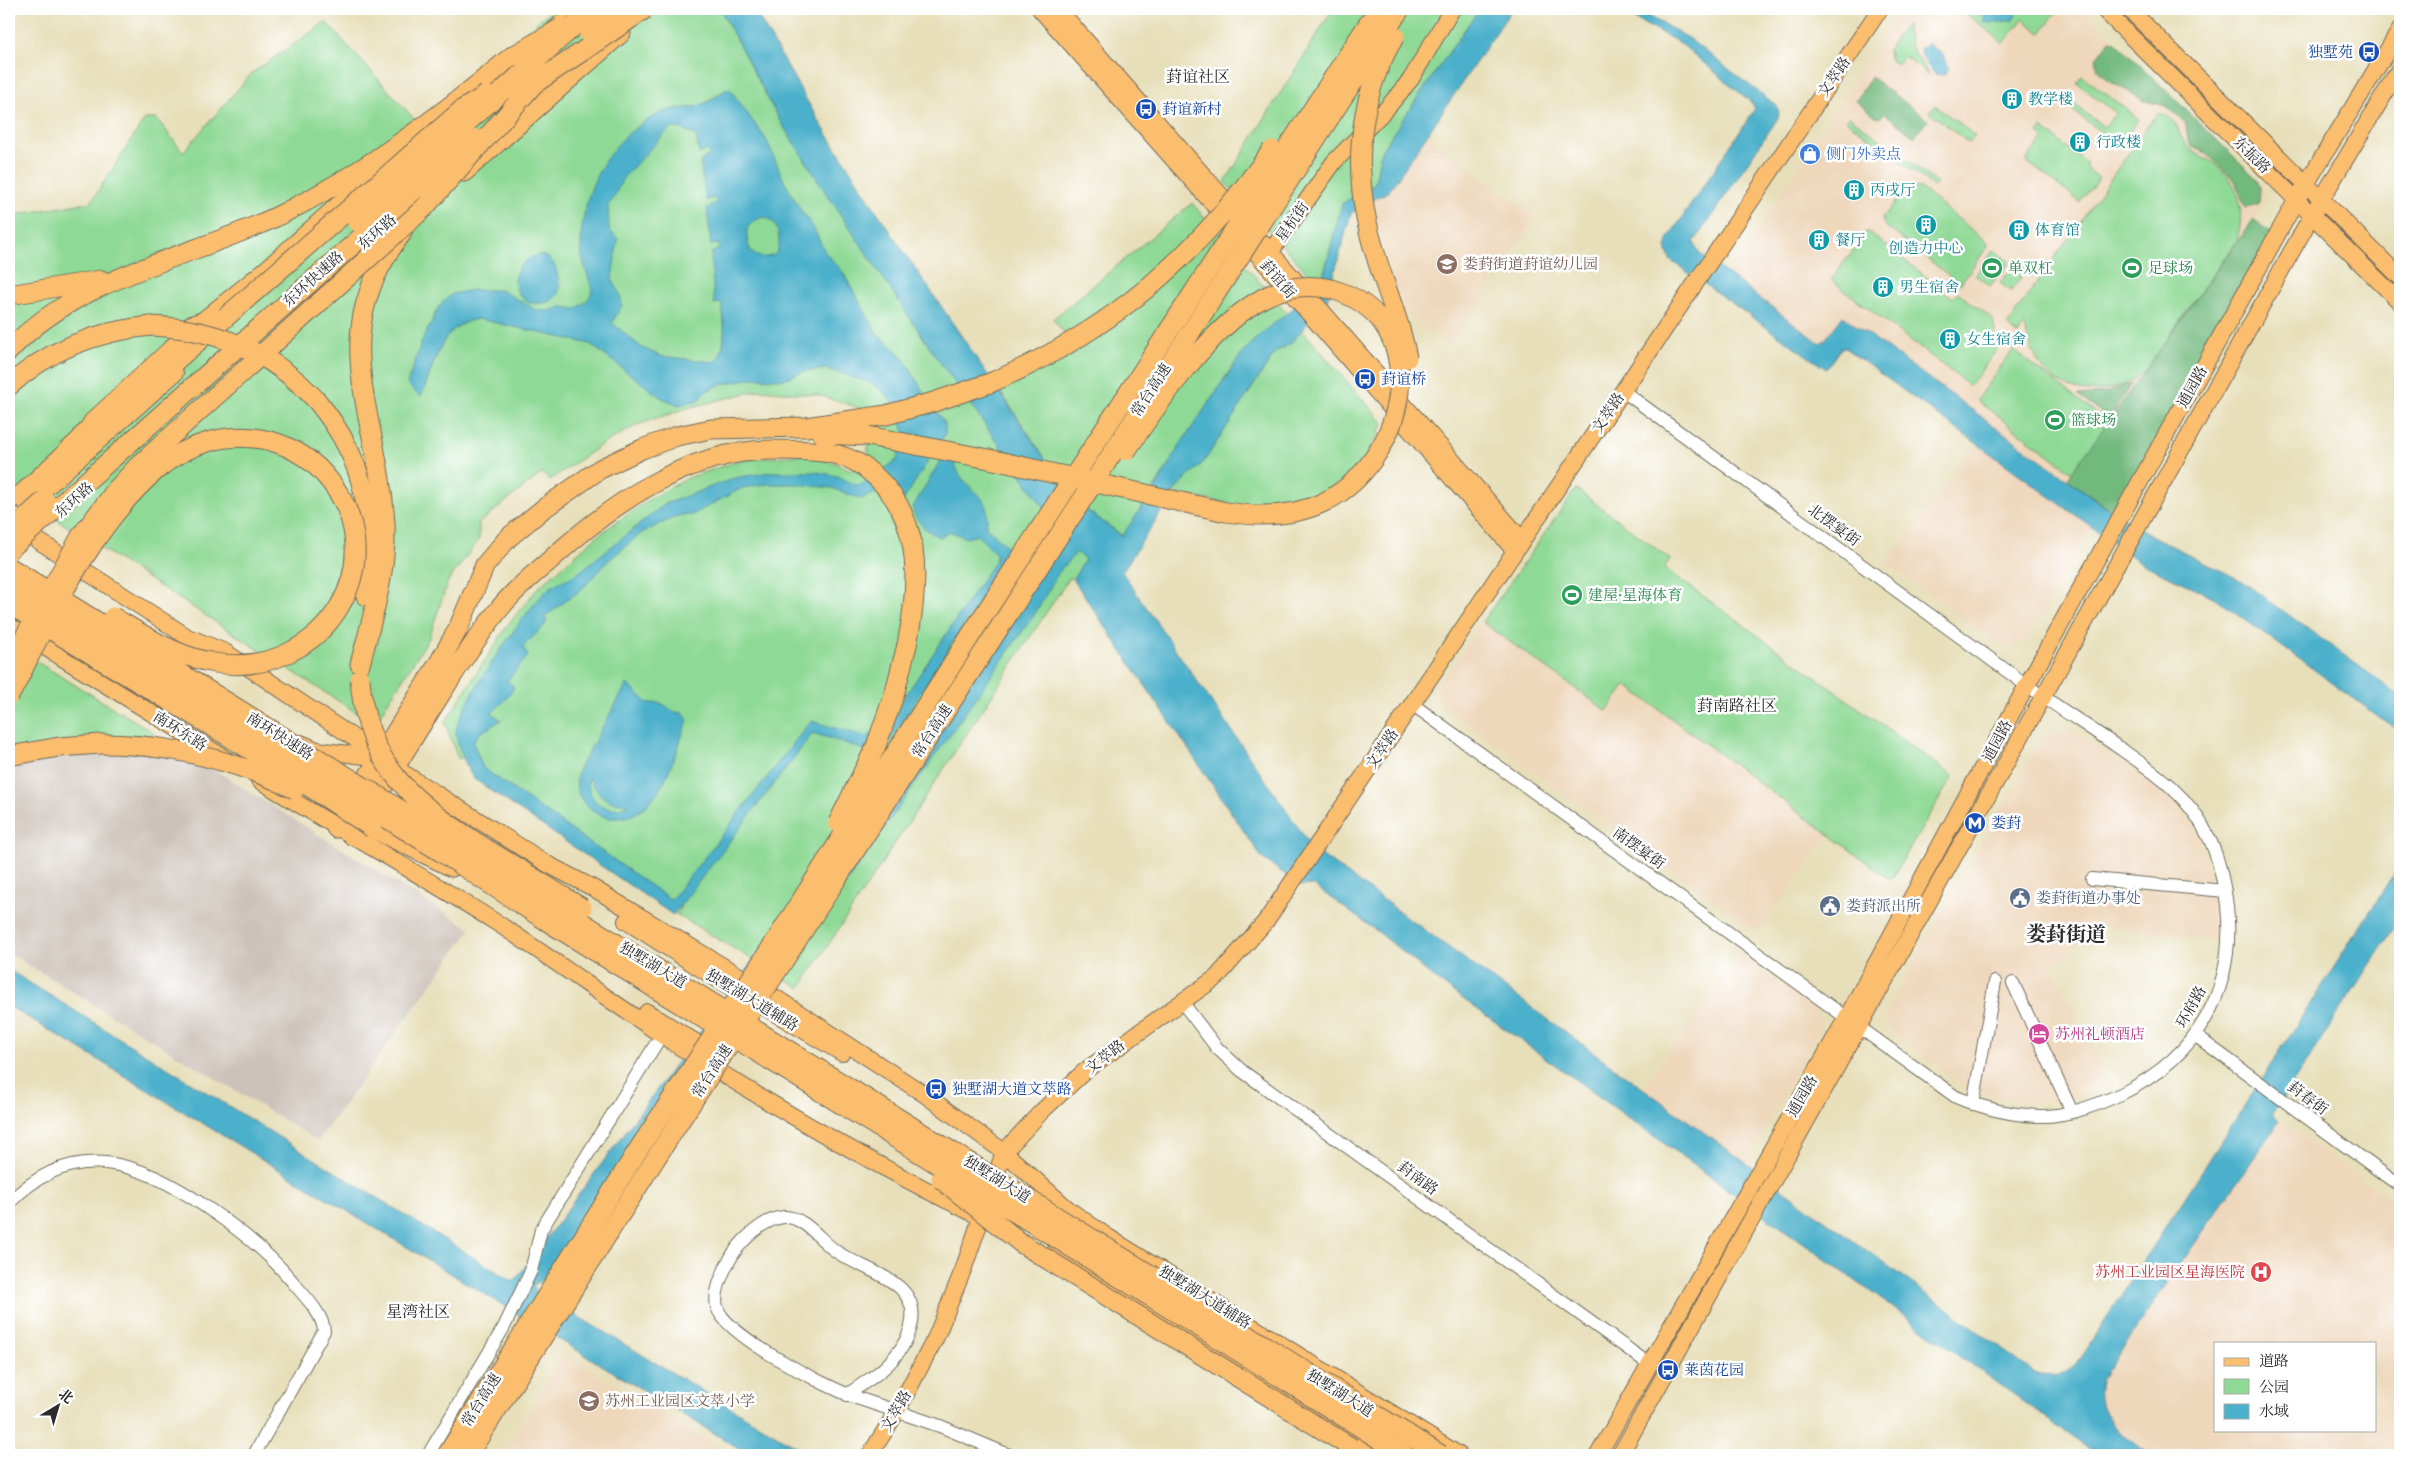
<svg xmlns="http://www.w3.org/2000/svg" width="2409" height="1464" font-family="'Old Standard TT','Noto Serif SC',serif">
  <rect width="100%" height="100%" fill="#fff"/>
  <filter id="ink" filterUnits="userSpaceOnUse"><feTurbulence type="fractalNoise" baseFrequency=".02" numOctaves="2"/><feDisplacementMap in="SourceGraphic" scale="10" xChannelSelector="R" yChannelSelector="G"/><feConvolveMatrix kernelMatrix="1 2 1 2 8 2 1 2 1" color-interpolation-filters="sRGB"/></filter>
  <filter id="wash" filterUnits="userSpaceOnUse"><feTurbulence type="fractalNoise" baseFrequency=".0096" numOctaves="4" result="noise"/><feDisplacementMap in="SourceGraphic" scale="20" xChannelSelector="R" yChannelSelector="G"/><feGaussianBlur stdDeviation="1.12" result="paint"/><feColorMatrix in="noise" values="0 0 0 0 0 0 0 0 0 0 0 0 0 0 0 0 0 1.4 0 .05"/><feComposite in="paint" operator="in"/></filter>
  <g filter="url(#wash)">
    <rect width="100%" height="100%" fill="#e7dfba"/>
    <path fill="#eed7bb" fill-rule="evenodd" d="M1901,9h181l182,177 -1,21 -196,272 -224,-163 -19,25 -4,2 -92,-67z
      M1426,135l110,83 -86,128 -47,-36 -34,-108 20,-11z
      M1977,443l115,85 -64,111 -12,8 -15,-2 -114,-82z
      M1482,622l125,88 19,-25 203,150 -72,97 -318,-229 -3,-14z
      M2063,730l15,4 81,54 20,17 14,20 12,27 6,27 3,36 -2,24 -123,-14 -14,24 -22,18 58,120 -22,9 -33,5 -27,1 -46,-9 -22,-10 -64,-47 -11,-12 -1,-7 41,-77 111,-194 8,-9z
      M1739,954l74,53 8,13v7l-74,136 -104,-74z
      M2281,1120l119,87v248h-249l-31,-23 -15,-16 -6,-18 3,-20zM2215,1343h160v87h-160z
      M564,1354l167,101h-228z"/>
    <path fill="#ccc2b9" d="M153,732l318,197 -153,212 -309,-188v-184l29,-12 19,-3 85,-1z"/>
    <path fill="#8ed995" stroke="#5c8260" d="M552,9h168l60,112 48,75 155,224 83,118 19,22 -12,19 -4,-1 -269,410 -124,-74 5,-7 -10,-7 -207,-143 -6,2 -13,-37 64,-99 30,-36 58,-51 54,-38 37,-20 53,-18 72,-6 39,16 16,-17 1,-42 -51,-16 -59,-5 -75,19 -47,16 -36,20 -51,35 -8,-7 -63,50v17l-31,41 -19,57 -55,86 -365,-235v-273l82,-14 54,-83h12l26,33 69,-79 74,-51 92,101 49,-39z
      M1333,9h146l-98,142 -6,32 -33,21 -22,83 -95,-105z
      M1960,9h97l1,1 -17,23 -18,-14 -19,24z
      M1906,24l5,23 18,28 -25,-19 -7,8 -8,-5 1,-6 -3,-2z
      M2082,76l57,43 -20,27 -57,-44 4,-4 38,29 12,-14 -39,-30z
      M1935,105l40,31 -6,7 -40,-31z
      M2157,113c26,6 17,20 32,35 6,6 16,9 23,14 29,22 33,45 25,79 -23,32 -46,64 -69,96 -8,12 -16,28 -27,37 -19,16 -49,22 -72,13 -28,-11 -39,-34 -44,-62l-7,9 -11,-9z
      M1849,116l88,67 -3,4 -88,-67z
      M2042,128l45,35 -2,4 14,11 -19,24 -54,-41 18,-23 -6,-5z
      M1908,187l12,1 67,54 1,4 -28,38 -76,-59 -2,-7z
      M1192,203l95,111 -33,26 -22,27 -109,169 -50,-36 -73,-109 69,-52 -16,-20z
      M1867,231l86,67 5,-5 35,26 5,29 -28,38 -139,-106z
      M1994,250l16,12 -20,24 -15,-11z
      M2018,260l10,8 -17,23 -11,-8z
      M1301,329l83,95c-9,14 -17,35 -29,46 -56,51 -115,36 -182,23l5,-7 25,-23 73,-112 8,-3z
      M2013,350l96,73 -37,49 -96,-72z
      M1576,489l94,70 -6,9 289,208 -62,104 -265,-195 -19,26 -125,-89z
      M9,645l144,87 -11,21 -36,-2 -68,6 -29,11z"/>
    <path fill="#72b97e" stroke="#4e7254" d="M2110,40l5,1 142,138 3,8 -1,17 -14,3 -10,-26 -29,-28 -14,-6 -4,-6 -2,-17 -8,-8 -12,-10 -21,-5 -40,-23 -7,-8 -2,-12z
      M1871,77l57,43 -14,17 -30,-24 -4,5 -4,-1 -20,-16z
      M2253,220l20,14 -157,279 -49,-34z
      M2132,383l-23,35 -31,-22 28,-3z"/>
    <path fill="#4bb0cb" stroke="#3b6e7b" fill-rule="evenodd" d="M720,9h34l63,109 64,100 192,282 49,36 34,-49 24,-42 64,-94 18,-18 59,-47 21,-82 33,-21 6,-32 98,-142h33l-123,182 -38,22 -24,88 -37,43 -14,7 -73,112 -25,23 -56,86 191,277 724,525c19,5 31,-1 44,-16l319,-493v54l-127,195 7,6 -178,258c-12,38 23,58 49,77h-53l-660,-474 -56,-46 -69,-50 -12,1 -39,-28 -189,-279 12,-19 -8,-8 -17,18 -24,42 -196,279 -286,384 -21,10 4,7 273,163h-60l-741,-449v-36l501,310h5l536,-720 15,-22 -127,-177 -111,-165 -48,-75z
      M1616,9h20l49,27 91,69 3,7 -1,6 -84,124 5,11 121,90 4,-2 19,-25 260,189 53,33 86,43 158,115v36l-185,-134 -72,-34 -298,-216h-4l-15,21 -156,-109 -4,-12 3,-11 86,-128 -3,-6 -72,-60z
      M1984,9h29l3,6 -4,6c-11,-1 -18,4 -28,1z
      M1928,44l15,11 6,13 -4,7 -10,-1 -12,-15 -3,-10z
      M729,88l38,53 17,40 16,28 13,18 12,25 17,19 36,64 18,15 12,15 21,37 16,21v11l-42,67 -25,-9 -17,7 -29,-11 -36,-4h-30l-24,4 -50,27h-12l-37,17 -34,28 -27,29 -38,28 3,3 -3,6 -21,21 5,9 -21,25 7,6 -8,12 -14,14 9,7 -22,14 -6,8 10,26 188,132 140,-179 56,16 17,-9 112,-169v-5l-19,-19 -11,3 -17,-7 -8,6c-11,-2 -29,-18 -28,-30l30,-51 10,1c2,5 3,13 7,18 15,22 32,21 26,52l25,23 -126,199 -8,5 -64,-21 -140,182 -199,-136c-6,-7 -18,-37 -18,-46 -1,-23 70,-123 89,-141 10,-10 22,-12 33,-19l87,-69 70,-26 35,-6h47l20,4 19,9 7,-1 34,-24 7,-30 -11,-26 -11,-14 -11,-7 -44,-14 -22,2 -21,8 -33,-1 -31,7 -13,6 -9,9 -19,5 -19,-8 -70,-53 -111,-25c-41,5 -43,46 -58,77h-2l-12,-12 15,-43 17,-35 13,-12 21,-4h28l35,20 12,1 14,-4 14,2 11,-8 5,-9c-2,-15 -11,-30 -11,-45 0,-57 27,-111 82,-135 12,-5 25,-2 37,-7 11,-3 19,-12 29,-17zM673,128h7l16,8 3,18 9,-4 2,4 -10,8 6,38 8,-2 3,4 -10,6 4,37 7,-1 1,5 -8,4 3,51 7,-1c4,14 6,49 -6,59l-55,-6 -19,-9 -29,-24 10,-18 -2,-11 -8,-15 6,-40 -9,-9 -1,-25 4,-4 11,-23 45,-48zM762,217c16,0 21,25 14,37 -13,6 -25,4 -28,-11 0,-4 -2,-9 -1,-13 1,-6 9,-10 15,-13z
      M540,255c17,3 17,19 20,33 -4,15 -18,17 -31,15 -24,-14 -15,-44 11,-48z
      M627,684l21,19h13l14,9 8,1 5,7c-11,27 -20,66 -42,86 -36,32 -83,-5 -66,-39zM589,777c10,20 17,26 40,27 -20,13 -45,-3 -40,-27z"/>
  </g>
  <g filter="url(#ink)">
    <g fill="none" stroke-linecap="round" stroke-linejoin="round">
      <g stroke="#6d6a5d" stroke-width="14">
        <path id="minor" d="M1412,704l544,393c26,11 55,18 83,19 28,1 58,-11 82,-22 76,-37 115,-103 106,-188 -3,-23 -8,-49 -19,-70 -19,-41 -54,-64 -90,-89 -32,-22 -65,-43 -96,-65 -133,-97 -266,-194 -399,-291
          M2092,879l133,12
          M2013,983l59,129
          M1182,1002l35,46 25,23 407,293
          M2196,1036l204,150
          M1973,1104l22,-122
          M9,1203c65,-67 133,-41 200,6 31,21 59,43 83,72 11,14 31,32 32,50l-70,124
          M847,1395c12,-9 26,-17 37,-27 22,-20 43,-56 15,-81 -17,-15 -43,-22 -62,-35 -16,-10 -32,-36 -53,-35 -19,1 -41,22 -51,37 -8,13 -20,38 -16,53 8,29 108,79 137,90l86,29 69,29
          M428,1455l76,-128 27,-56 10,-41 121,-196"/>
      </g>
      <g stroke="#6d6a5d" stroke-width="18">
        <path id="major" d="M1040,9l220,248 255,294
          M1058,9l464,531
          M2103,9l297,293
          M2129,9l271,268
          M549,34l28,-25
          M475,102l52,-48
          M521,108l38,-33
          M1262,256l9,-5 63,-89 53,-54 24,-29 41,-70
          M9,504l74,-69 9,-14 91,-84 8,-13 12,-4 63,-51 125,-112
          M27,505l148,-132
          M17,527l183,118
          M9,625l217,134
          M193,639l32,13 135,90 34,25 155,98 44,23 183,110 148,96 80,58 64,57 40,28 351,218
          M301,743l16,7 63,8
          M259,780c79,49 160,93 238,143 62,40 121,84 183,124 98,63 200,121 304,172
          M626,921l91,58 125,74
          M647,1012l68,42
          M1053,1254l331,201
          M870,1455l27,-44 39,-74 27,-67 41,-118 37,-40 45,-42 131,-93 49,-56 614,-912
          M1598,1455l249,-438 180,-332 270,-486 103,-169
          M1620,1455l692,-1240 88,-147"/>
      </g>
      <g stroke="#6d6a5d" stroke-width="21">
        <path id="highway" d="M464,172l157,-139
          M9,295l92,-15
          M9,351c65,-74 185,-94 271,-136 85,-42 159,-98 231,-158
          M9,386c39,-36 89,-55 142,-60
          M317,401c51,62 57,117 49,195
          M822,434l46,2
          M83,435l15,-7 128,-111
          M360,664c12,-45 27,-92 25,-140 -6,-111 -63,-188 17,-291
          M9,756l50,-9 42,-3
          M336,828l104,-167 18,-32 27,-64 23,-27 35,-29 57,-40 42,-20 35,-13 34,-7 95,-2 80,-12 48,-13 56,-19
          M372,828l80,39
          M353,836c27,-45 54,-89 82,-133 20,-32 41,-65 65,-95 14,-17 31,-32 48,-46 61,-56 139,-113 226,-112 31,1 63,-2 90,17 60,44 56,113 43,178
          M1352,1448l12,7"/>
      </g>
      <use href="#minor" stroke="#fff" stroke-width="12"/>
      <use href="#major" stroke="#fbbd6e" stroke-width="16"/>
      <use href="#highway" stroke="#fbbd6e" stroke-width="19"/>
      <g stroke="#6d6a5d" stroke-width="21" stroke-linecap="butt">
        <path id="highway-bridge" d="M589,35l30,-26
          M1395,36c-41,67 -43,147 -19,220 10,34 25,67 31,102
          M511,57l50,-29
          M357,222l236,-213
          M226,317l237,-208 23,-14
          M151,326c65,2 122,27 166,75
          M990,383c122,-52 206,-126 282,-233
          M868,436l121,23 237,53c32,5 66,5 96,-9 86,-40 116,-184 9,-214 -25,-6 -52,-1 -73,12 -49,29 -100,102 -132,150
          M9,533l36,-33
          M9,550l464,-412
          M9,567l1432,888
          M9,584l432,268 104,68 860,535
          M9,604c121,75 245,144 363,224
          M9,665l72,-129 35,-46 22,-24 286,-258 110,-124 111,-75
          M360,679c6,89 56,125 125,169 33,20 65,40 97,60
          M9,696c13,-23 23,-46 35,-69 29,-55 68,-121 116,-160 28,-23 65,-34 101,-28 24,4 47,17 63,35 77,85 0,206 -109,189 -38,-6 -70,-27 -102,-46
          M101,744c67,0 133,16 194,45
          M838,823l38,-77 18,-51 13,-50
          M941,1179l80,64 331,205
          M447,1455l191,-305 135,-205 203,-318 402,-618
          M468,1455l186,-294 746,-1152"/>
      </g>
      <use href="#highway-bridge" stroke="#fbbd6e" stroke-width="19"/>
    </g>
  </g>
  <defs>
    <g id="bus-disc" transform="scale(1.125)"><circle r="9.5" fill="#1a4fb4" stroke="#fff"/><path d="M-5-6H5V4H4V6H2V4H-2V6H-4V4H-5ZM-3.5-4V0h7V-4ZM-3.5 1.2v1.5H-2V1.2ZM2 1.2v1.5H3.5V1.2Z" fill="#fff"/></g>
    <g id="building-disc" transform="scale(1.125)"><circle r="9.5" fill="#0f9aa8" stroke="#fff"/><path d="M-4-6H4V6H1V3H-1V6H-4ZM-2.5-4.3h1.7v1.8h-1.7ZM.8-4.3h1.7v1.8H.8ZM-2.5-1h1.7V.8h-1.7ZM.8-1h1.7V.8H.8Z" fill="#fff"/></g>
    <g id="shop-disc" transform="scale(1.125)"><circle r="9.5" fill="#3f7fe0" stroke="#fff"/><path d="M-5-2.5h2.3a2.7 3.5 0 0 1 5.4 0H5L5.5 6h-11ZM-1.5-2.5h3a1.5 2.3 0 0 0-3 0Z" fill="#fff"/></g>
    <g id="school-disc" transform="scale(1.125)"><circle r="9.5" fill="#8d6e63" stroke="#fff"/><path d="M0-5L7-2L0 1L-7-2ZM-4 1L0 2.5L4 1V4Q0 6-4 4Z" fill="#fff"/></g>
    <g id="stadium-disc" transform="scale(1.125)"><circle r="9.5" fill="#2e9e5b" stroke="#fff"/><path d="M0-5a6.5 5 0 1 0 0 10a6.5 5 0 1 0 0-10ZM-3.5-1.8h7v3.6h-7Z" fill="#fff"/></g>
    <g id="metro-disc" transform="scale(1.125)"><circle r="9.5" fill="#1a4fb4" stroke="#fff"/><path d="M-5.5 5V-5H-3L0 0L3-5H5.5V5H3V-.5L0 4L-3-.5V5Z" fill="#fff"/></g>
    <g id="civic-disc" transform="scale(1.125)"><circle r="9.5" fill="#5c6f8a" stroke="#fff"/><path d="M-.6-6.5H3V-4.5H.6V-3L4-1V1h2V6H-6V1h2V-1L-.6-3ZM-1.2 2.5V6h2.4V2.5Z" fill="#fff"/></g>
    <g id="hotel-disc" transform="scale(1.125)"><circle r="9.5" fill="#d1479c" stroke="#fff"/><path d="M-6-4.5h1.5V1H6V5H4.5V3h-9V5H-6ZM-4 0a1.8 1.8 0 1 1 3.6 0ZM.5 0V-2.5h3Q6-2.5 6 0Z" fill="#fff"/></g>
    <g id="hospital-disc" transform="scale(1.125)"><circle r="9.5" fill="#e0444e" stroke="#fff"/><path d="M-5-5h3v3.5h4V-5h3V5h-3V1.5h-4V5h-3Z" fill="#fff"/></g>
  </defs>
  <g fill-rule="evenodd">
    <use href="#bus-disc" x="2369" y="52"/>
    <use href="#building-disc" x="2012" y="99"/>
    <use href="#bus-disc" x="1146" y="109"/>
    <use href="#building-disc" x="2080" y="142"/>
    <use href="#shop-disc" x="1810" y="154"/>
    <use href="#building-disc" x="1854" y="190"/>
    <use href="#building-disc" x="1926" y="225"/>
    <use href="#building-disc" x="2019" y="230"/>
    <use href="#building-disc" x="1819" y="240"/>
    <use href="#school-disc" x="1447" y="264"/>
    <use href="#stadium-disc" x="1992" y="268"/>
    <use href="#stadium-disc" x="2132" y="268"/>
    <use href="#building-disc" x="1883" y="287"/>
    <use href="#building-disc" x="1950" y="339"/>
    <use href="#bus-disc" x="1365" y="379"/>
    <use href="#stadium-disc" x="2055" y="420"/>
    <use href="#stadium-disc" x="1572" y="595"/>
    <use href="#metro-disc" x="1975" y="823"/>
    <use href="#civic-disc" x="2020" y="898"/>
    <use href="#civic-disc" x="1830" y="906"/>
    <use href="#hotel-disc" x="2039" y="1034"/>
    <use href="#bus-disc" x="936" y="1089"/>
    <use href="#hospital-disc" x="2261" y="1272"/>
    <use href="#bus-disc" x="1668" y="1370"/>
    <use href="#school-disc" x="589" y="1401"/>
  </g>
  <g text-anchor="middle" stroke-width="5" stroke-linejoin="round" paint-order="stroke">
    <g font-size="15" fill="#164399" stroke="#fff" text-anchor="start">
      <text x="2353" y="57" text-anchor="end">独墅苑</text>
      <text x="1162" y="114">葑谊新村</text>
      <text x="1381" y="384">葑谊桥</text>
      <text x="1991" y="828">娄葑</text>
      <text x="952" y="1094">独墅湖大道文萃路</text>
      <text x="1684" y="1375">莱茵花园</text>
    </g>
    <g font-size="15" fill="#2b2b2b" stroke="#fff">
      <text transform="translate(1834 77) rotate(-56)" y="5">文萃路</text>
      <text transform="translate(2252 155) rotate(45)" y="5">东振路</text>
      <text transform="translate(1292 222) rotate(-55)" y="5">星杭街</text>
      <text transform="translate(377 232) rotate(-41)" y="5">东环路</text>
      <text transform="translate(313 279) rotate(-42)" y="5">东环快速路</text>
      <text transform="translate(1278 279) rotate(49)" y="5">葑谊街</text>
      <text transform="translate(2192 387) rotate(-61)" y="5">通园路</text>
      <text transform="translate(1151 390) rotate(-57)" y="5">常台高速</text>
      <text transform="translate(1608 413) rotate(-56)" y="5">文萃路</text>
      <text transform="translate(74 500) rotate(-42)" y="5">东环路</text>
      <text transform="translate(1834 525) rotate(36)" y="5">北摆宴街</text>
      <text transform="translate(180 731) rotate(32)" y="5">南环东路</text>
      <text transform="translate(932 731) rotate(-57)" y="5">常台高速</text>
      <text transform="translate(280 736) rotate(32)" y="5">南环快速路</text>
      <text transform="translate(1997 741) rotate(-62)" y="5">通园路</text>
      <text transform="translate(1382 749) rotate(-56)" y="5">文萃路</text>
      <text transform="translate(1639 848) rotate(36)" y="5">南摆宴街</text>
      <text transform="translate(653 965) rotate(31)" y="5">独墅湖大道</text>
      <text transform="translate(752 1000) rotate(31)" y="5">独墅湖大道辅路</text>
      <text transform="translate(2191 1007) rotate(-61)" y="5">环府路</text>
      <text transform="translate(1105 1057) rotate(-38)" y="5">文萃路</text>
      <text transform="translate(712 1071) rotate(-57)" y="5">常台高速</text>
      <text transform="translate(1802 1096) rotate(-60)" y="5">通园路</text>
      <text transform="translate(2308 1098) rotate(36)" y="5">葑春街</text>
      <text transform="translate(1418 1178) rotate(36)" y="5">葑南路</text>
      <text transform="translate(997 1179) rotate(32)" y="5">独墅湖大道</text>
      <text transform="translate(1205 1297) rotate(32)" y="5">独墅湖大道辅路</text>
      <text transform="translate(1340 1393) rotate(32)" y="5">独墅湖大道</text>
      <text transform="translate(481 1400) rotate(-58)" y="5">常台高速</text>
      <text transform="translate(896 1411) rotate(-60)" y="5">文萃路</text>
    </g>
    <g font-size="15" fill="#0d838f" stroke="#fff" text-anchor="start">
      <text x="2028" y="104">教学楼</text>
      <text x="2096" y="147">行政楼</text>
      <text x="1870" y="195">丙戌厅</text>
      <text x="2035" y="235">体育馆</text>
      <text x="1835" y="245">餐厅</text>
      <text x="1926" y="253" text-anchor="middle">创造力中心</text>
      <text x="1899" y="292">男生宿舍</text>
      <text x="1966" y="344">女生宿舍</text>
    </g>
    <g font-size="15" fill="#366cbe" stroke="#fff" text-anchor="start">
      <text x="1826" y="159">侧门外卖点</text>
    </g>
    <g font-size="15" fill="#785e54" stroke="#fff" text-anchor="start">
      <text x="1463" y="269">娄葑街道葑谊幼儿园</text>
      <text x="605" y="1406">苏州工业园区文萃小学</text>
    </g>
    <g font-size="15" fill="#27864d" stroke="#fff" text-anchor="start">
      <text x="2008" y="273">单双杠</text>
      <text x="2148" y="273">足球场</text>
      <text x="2071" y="425">篮球场</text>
      <text x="1588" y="600">建屋·星海体育</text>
    </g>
    <g font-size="15" fill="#4e5e75" stroke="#fff" text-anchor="start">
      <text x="2036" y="903">娄葑街道办事处</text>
      <text x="1846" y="911">娄葑派出所</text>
    </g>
    <g font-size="15" fill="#b23c85" stroke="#fff" text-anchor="start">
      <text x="2055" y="1039">苏州礼顿酒店</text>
    </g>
    <g font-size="15" fill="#be3a42" stroke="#fff" text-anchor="end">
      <text x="2245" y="1277">苏州工业园区星海医院</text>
    </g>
    <g font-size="16" fill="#2b2b2b" stroke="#fff">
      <text x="1198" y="82">葑谊社区</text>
      <text x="1737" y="711">葑南路社区</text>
      <text x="418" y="1317">星湾社区</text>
    </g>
    <g font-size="20" font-weight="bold" fill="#2b2b2b" stroke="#fff">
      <text x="2066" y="941">娄葑街道</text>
    </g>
  </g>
  <rect width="2409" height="1464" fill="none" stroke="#fff" stroke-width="30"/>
  <rect x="2214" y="1342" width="162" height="90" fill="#ffffff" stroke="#aaaaaa"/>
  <rect x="2224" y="1358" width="25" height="8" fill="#fbbd6e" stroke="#aaaaaa"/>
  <text x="2259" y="1366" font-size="15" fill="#2b2b2b">道路</text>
  <rect x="2224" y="1379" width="25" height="15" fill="#8ed995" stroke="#aaaaaa"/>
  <text x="2259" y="1392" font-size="15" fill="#2b2b2b">公园</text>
  <rect x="2224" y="1404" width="25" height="15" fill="#4bb0cb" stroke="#aaaaaa"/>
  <text x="2259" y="1416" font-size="15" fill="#2b2b2b">水域</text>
  <g transform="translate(58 1406) rotate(38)" stroke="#ffffff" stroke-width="4" paint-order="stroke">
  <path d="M0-4L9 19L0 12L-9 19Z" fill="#2b2b2b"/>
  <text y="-8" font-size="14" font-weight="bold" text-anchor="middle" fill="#2b2b2b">北</text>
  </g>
</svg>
